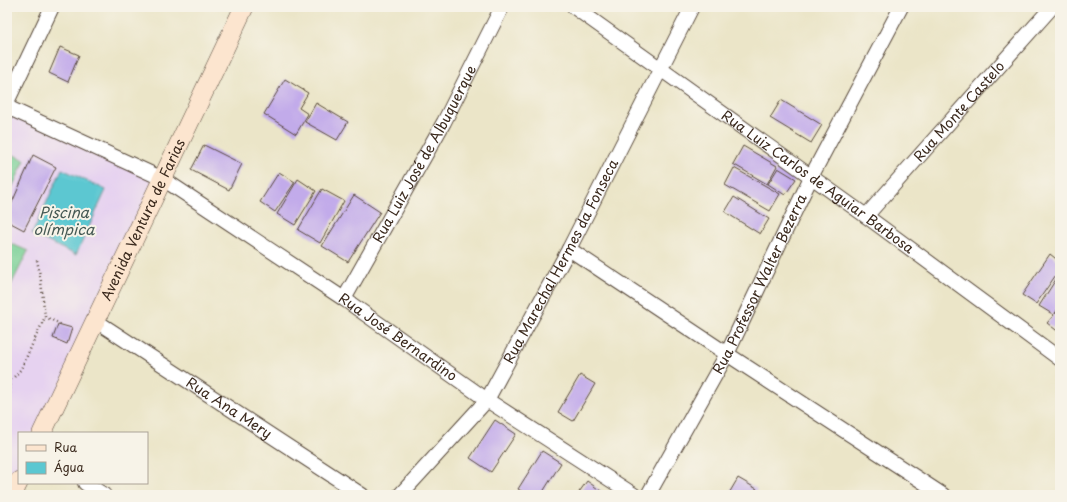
<svg xmlns="http://www.w3.org/2000/svg" width="1067" height="502" font-family="'Playpen Sans',sans-serif">
  <rect width="100%" height="100%" fill="#f7f3e8"/>
  <filter id="ink" filterUnits="userSpaceOnUse"><feTurbulence type="fractalNoise" baseFrequency=".025" numOctaves="2"/><feDisplacementMap in="SourceGraphic" scale="8" xChannelSelector="R" yChannelSelector="G"/><feConvolveMatrix kernelMatrix="1 2 1 2 8 2 1 2 1" color-interpolation-filters="sRGB"/></filter>
  <filter id="wash" filterUnits="userSpaceOnUse"><feTurbulence type="fractalNoise" baseFrequency=".012" numOctaves="4" result="noise"/><feDisplacementMap in="SourceGraphic" scale="16" xChannelSelector="R" yChannelSelector="G"/><feGaussianBlur stdDeviation="0.9" result="paint"/><feColorMatrix in="noise" values="0 0 0 0 0 0 0 0 0 0 0 0 0 0 0 0 0 1.4 0 .05"/><feComposite in="paint" operator="in"/></filter>
  <g filter="url(#wash)">
    <rect width="100%" height="100%" fill="#ebe5c8"/>
    <path fill="#e6d2f0" d="M7,107l156,72 -121,254h-23v48l-12,14z"/>
    <path fill="#78d096" stroke="#5a7d5a" d="M7,152l18,8 -18,38z
      M7,242l21,9 -21,42z"/>
    <path fill="#5bc7d1" stroke="#4b7878" d="M62,169l44,21 -30,65 -44,-21z"/>
    <g id="blocks">
      <path fill="#c2abea" d="M60,47l19,8 -11,27 -19,-9z
        M285,79l23,14 -9,15 9,6 -12,20 -32,-20z
        M781,100l41,25 -11,18 -41,-25z
        M316,103l32,19 -11,18 -32,-18z
        M204,145l38,19 -13,26 -38,-20z
        M743,146l34,20 -10,18 -34,-20z
        M33,155l23,12 -32,63 -17,-9v-7z
        M734,168l46,26 -10,17 -45,-26z
        M778,168l18,11 -11,16 -17,-11z
        M279,172l16,10 -20,30 -15,-10z
        M298,179l18,12 -21,34 -18,-11z
        M322,189l22,12 -24,42 -22,-13z
        M354,195l26,17 -32,50 -26,-16z
        M734,197l35,22 -9,15 -35,-22z
        M1050,254l10,8v7l-24,35 -14,-9z
        M1060,273v32l-5,9 5,-7v26l-13,-10 7,-8 -15,-9z
        M58,324l14,4 -5,16 -14,-6z
        M580,375l15,9 -22,37 -15,-9z
        M495,420l21,14 -25,38 -21,-14z
        M542,451l19,12 -20,32h-13l-10,-6z
        M738,478l19,11 -3,6h-26z
        M587,481l18,13 -1,1h-27z"/>
    </g>
  </g>
  <g filter="url(#ink)">
    <use href="#blocks" fill-opacity="0" stroke="#554638" stroke-width="1"/>
    <g fill="none" stroke-linecap="round" stroke-linejoin="round">
      <g stroke="#554638" stroke-width="16">
        <g id="street">
          <path id="s1" d="M574,7l292,209 194,143"/>
          <path d="M7,102l45,-95"/>
          <path id="s2" d="M7,107l156,72 181,120 143,101 147,95"/>
          <path id="s3" d="M866,216l186,-209"/>
          <path d="M569,249l158,105 216,141"/>
          <path id="s4" d="M344,299l100,-177 58,-115"/>
          <path id="s5" d="M96,321l266,174"/>
          <path d="M85,483l19,12"/>
          <path id="s6" d="M400,495l87,-95 82,-151 123,-242"/>
          <path id="s7" d="M648,495l79,-141 84,-177 90,-170"/>
        </g>
      </g>
      <g stroke="#554638" stroke-width="20">
        <g id="secondary">
          <path id="s8" d="M42,433l202,-426"/>
          <path d="M12,495l7,-14"/>
        </g>
      </g>
      <path stroke="#554638" stroke-width="2.5" stroke-dasharray="1 3" stroke-linecap="butt" d="M45,317l16,7
        M7,382l2,1c1,8 2,15 -2,22
        M9,383l12,-14 24,-52 -4,-36 -4,-21"/>
      <use href="#street" stroke="#fff" stroke-width="14"/>
      <use href="#secondary" stroke="#fce5cf" stroke-width="19"/>
    </g>
  </g>
  <g text-anchor="middle" stroke-width="4" stroke-linejoin="round" paint-order="stroke">
    <g font-size="14" fill="#3b2a1e" stroke="#f7f3e8">
      <text dy="5" stroke="none"><textPath href="#s3" startOffset="140">Rua Monte Castelo</textPath></text>
      <text dy="5" stroke="none"><textPath href="#s4" startOffset="166">Rua Luiz José de Albuquerque</textPath></text>
      <text dy="5" stroke="none"><textPath href="#s1" startOffset="300">Rua Luiz Carlos de Aguiar Barbosa</textPath></text>
      <text dy="5" stroke="none"><textPath href="#s8" startOffset="236">Avenida Ventura de Farias</textPath></text>
      <text dy="5" stroke="none"><textPath href="#s6" startOffset="286">Rua Marechal Hermes da Fonseca</textPath></text>
      <text dy="5" stroke="none"><textPath href="#s7" startOffset="239">Rua Professor Walter Bezerra</textPath></text>
      <text dy="5" stroke="none"><textPath href="#s2" startOffset="455">Rua José Bernardino</textPath></text>
      <text dy="5" stroke="none"><textPath href="#s5" startOffset="159">Rua Ana Mery</textPath></text>
    </g>
    <g font-size="15" font-style="italic" fill="#455954" stroke="#f7f3e8">
      <text x="64" y="218">Piscina<tspan x="64" dy="17">olímpica</tspan></text>
    </g>
  </g>
  <rect width="1067" height="502" fill="none" stroke="#f7f3e8" stroke-width="24"/>
  <rect x="18" y="432" width="130" height="52" fill="#f7f3e8" stroke="#aca397"/>
  <rect x="26" y="445" width="20" height="6" fill="#fce5cf" stroke="#aca397"/>
  <text x="54" y="452" font-size="12" fill="#3b2a1e">Rua</text>
  <rect x="26" y="462" width="20" height="12" fill="#5bc7d1" stroke="#aca397"/>
  <text x="54" y="472" font-size="12" fill="#3b2a1e">Água</text>
</svg>
